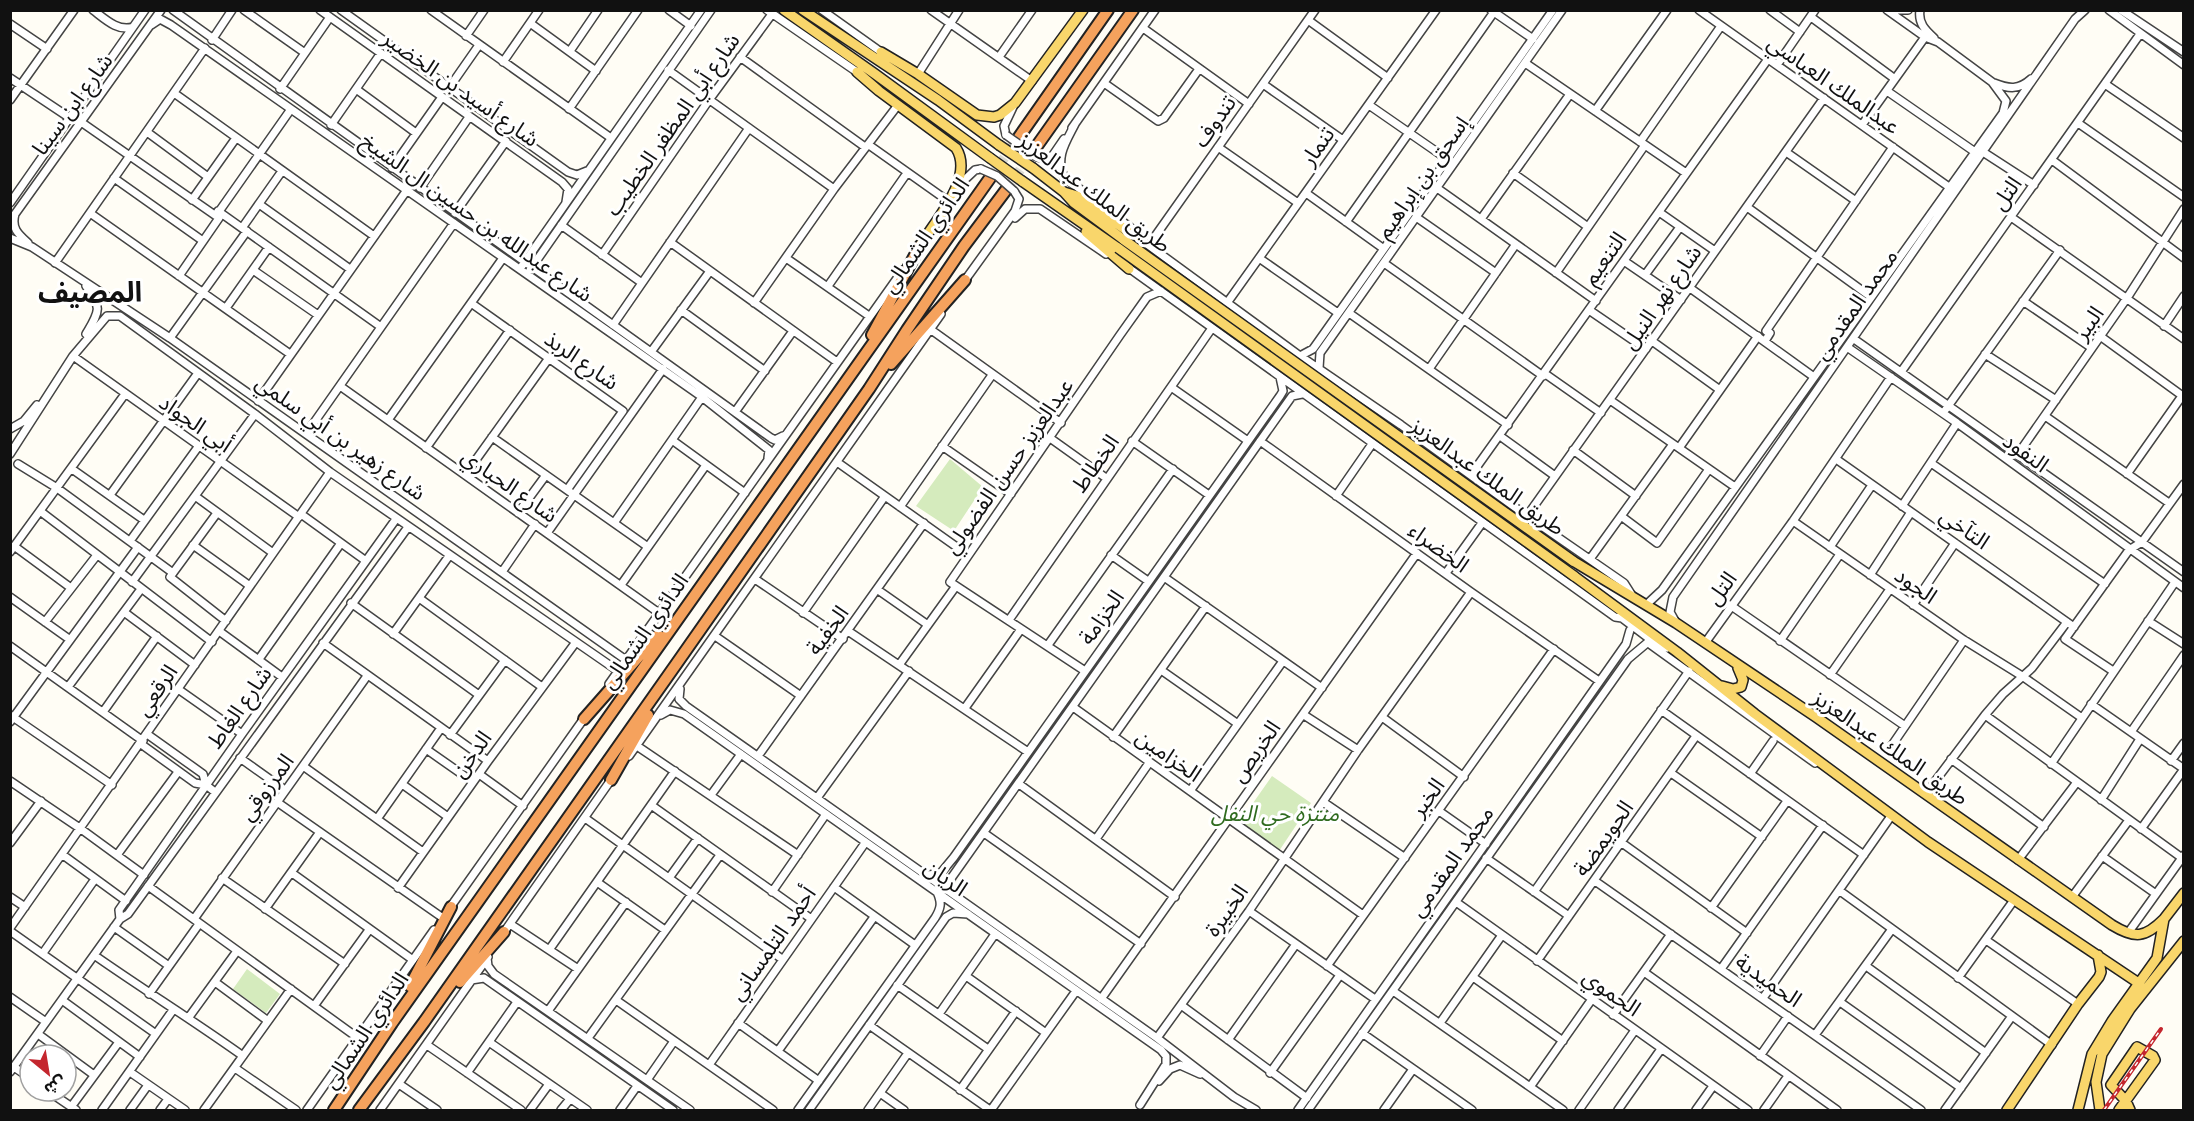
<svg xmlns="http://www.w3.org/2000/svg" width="2194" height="1121" font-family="'Zilla Slab','Noto Sans Arabic',serif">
  <rect width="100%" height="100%" fill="#fffdf5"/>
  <path fill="#d5ebbd" d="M950,459l33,28 -29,44 -38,-25z
    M1272,776l39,27 -32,48 -40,-28z
    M247,969l33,25 -14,19 -33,-24z"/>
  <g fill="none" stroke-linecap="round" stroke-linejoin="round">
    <path stroke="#dbdad3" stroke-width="7" stroke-dasharray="7 3.5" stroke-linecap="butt" d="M1392,452c9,-3 14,-10 12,-20
      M1416,469l6,-10 9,-6"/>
    <path stroke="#dbdad3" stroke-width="10" stroke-dasharray="10 5" stroke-linecap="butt" d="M990,178l29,-41
      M1006,190l28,-40"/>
    <g stroke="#444" stroke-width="10">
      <path id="minor" d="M93,10c12,9 25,22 40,17
        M173,10l598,428 4,2 8,-4
        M244,10l61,43
        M320,10l242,172 6,7 -2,13
        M341,10l227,162 9,3 10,-4
        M431,10l180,128
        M669,10l22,16
        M767,10l90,62
        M822,10l59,42
        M931,10l101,71
        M1491,10l42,29
        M1699,10l250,177
        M1770,10l30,22
        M1898,10h10
        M1920,10c-2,13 5,20 14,28
        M2109,10l75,55
        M2121,10l63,42
        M1811,17l84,62
        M1308,20l80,58
        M530,23l66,48
        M10,24l37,25
        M151,25l9,-6 11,6 531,372 67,53 -1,8
        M1143,28l106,76
        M466,36l18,-26
        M212,40l20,-30
        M570,51l28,-41
        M740,57l125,90
        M999,57l33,-47
        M503,62l36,-52
        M1525,63l161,110
        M1777,65l38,-55
        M668,70l166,119
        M918,74l41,-64
        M10,78l60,40
        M1104,83l54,38 6,-3 35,-49
        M1994,83c15,6 25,7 37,-4
        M1263,84l80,56
        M2105,84l79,54
        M449,88l30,-43
        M280,89l50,-72
        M356,89l60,44
        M1887,91l88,61
        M174,93l200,143
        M10,100l64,-90
        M1369,105l78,54
        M569,109l69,-99
        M1595,111l72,-101
        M81,122l138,96
        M2078,123l106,74
        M1075,124c-9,18 -20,33 -11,53l67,51
        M331,125l50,-72
        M1862,125l63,-88
        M1072,128l83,-118
        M147,132l61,45
        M1006,135l-2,-9 9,-19
        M1640,142l81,-116
        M869,145l79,56
        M1218,147l80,56
        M1786,152l70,49
        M1983,152l51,33
        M1037,157l8,2 8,-4 11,-16
        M2052,160l132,98
        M392,168l50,-71
        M1513,173l75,54
        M114,178l89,63
        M958,186l17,-16 6,-1
        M420,188l49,-71
        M1437,188l159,113
        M1306,193l78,56
        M192,200l44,-62
        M10,203l135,-193
        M259,204l91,65
        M1747,207l124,90
        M218,211l163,116
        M1659,212l56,39
        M90,213l200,141
        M218,213l73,-104
        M455,213l51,-72
        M1416,217l80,56
        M2011,217l173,122
        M1015,218l10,-9h15l66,45
        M1481,219l89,-125
        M1346,222l148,-210
        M561,225l81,58
        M242,228l40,-57
        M10,238l22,9 138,91 456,322
        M1140,239l160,117 101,69 126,91 97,67 7,11
        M670,242l167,120
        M28,243c-10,-9 -17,-15 -13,-29l146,-204
        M1160,253l-5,-12 1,-6 159,-225
        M602,255l107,-155 63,-86
        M786,258l83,58
        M1259,258l79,55
        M1624,261l57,39
        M55,263l150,-215
        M1384,263l159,113
        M522,266l179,-256
        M1126,266l489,351 7,1 33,25 12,5
        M253,270l65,45
        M530,270l181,-260
        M1556,273l89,-128
        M1645,275l35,-48
        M179,276l40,-58
        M963,283l52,-72 4,-12 -5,-8
        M86,286c17,22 13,26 0,48
        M828,286l79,-113
        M1690,288l124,89
        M2023,301l69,47
        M471,303l152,108 -56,79
        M754,303l80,-114 64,-84
        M1227,303l209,-293
        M226,308l43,-61
        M681,310l84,61
        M1589,310l57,39
        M1349,313l159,112
        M613,325l136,-197
        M2164,326l20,-30
        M930,329l131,94
        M2100,336l84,61
        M170,338l77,-107
        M1854,339l330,233
        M1652,341l68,49
        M1765,341l5,-8 -4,-2 127,-184
        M1847,347l110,76 227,165
        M651,352l59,-81
        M75,354l-2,2 226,161
        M1985,354l71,46
        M1300,356l13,-7 5,-7 235,-332
        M1319,368l1,-15 5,-7 237,-336
        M1429,369l87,-125
        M1901,372l239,-338
        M1544,373l57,40
        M340,386l319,227
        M1171,387l77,54
        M1610,400l125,87
        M258,401l149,-211
        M1946,409l114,-159
        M735,412l58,-81
        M2045,416l124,87
        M388,420l115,-162
        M10,429l14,-8 13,-16
        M306,434l148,-211
        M1500,436l55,40
        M492,437l156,110
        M1050,438l56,40
        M672,440l73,53
        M1132,441l77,54
        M1260,441l211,151 128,89
        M942,446l69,48
        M426,448l84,-118
        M1679,448l79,-112
        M1573,450l63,46
        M10,454l63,-98 34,-40h13l135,98 75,58 288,199
        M2018,454l109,-156 57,-89
        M1836,459l238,168
        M837,462l131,93
        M1931,463l174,121
        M18,464l39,24 116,85
        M72,469l72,51
        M2127,474l55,-78
        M465,475l84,-117
        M1477,480l-1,-9 2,-6 290,-406
        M110,495l88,-122
        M195,496l78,57
        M1336,496l36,-52
        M1902,506l55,-83
        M900,507l92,-132
        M40,511l172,131
        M217,513l-47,64 56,44
        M518,513l28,-38
        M301,514l65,47
        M1527,516l297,-418
        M1621,516l36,27 52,-74
        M1793,521l171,119 58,36 60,42
        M614,523l88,-126
        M547,533l116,-164
        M130,541l68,-94
        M193,545l57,41
        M14,546l57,42
        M1830,547l42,-62
        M10,552l115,-158
        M1111,555l37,26
        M1590,559l83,-115
        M502,572l33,-48
        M1446,573l36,-50
        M1870,575l41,-63
        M1164,577l158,111
        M755,579l88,60
        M132,582l123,-168
        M621,585l85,-120
        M956,586l129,85
        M878,590l50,35
        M10,597l59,42
        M419,598l123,89
        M351,603l128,92
        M1646,605l16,-15 341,-477 3,-12 -14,-19 -54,-40 -13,-5 -38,-27
        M1730,605l175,121
        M1913,605l42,-62
        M124,612l71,53
        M803,613l82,-117
        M1009,620l203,-292
        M1675,621l-5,-9 3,-15 402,-578 10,-9
        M2148,621l36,23
        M45,622l52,-67
        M219,631l63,46
        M848,631l180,121
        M393,634l56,-78
        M715,636l86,60
        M1780,641l60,-87
        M323,643l165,118
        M1705,643l88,-122 98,-144
        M1048,645l125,-176
        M1651,645l164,118
        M10,646l133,95
        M259,659l82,-116
        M899,665l57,-79 -6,-4 170,-247 27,-38 14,-6
        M1161,670l77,54
        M2113,671l-48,-32 64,-89 13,-8 42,-58
        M1830,675l60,-86
        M609,684l294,-414
        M68,687l73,-98
        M178,689l64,45
        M680,689l-1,10 7,7 471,332 77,59 22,13
        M2091,704l93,65
        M1073,707l290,208
        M965,708l56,-79
        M1661,710l203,145
        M103,712l54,-76
        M10,715l102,70
        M661,715l9,-5 14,4 477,336 5,6v8l-26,41
        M1304,715l54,35
        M1985,715l197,143
        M1382,717l82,60
        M10,722l128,-175
        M2131,732l53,-77
        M147,734l56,40 3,11
        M450,735l55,-75
        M1113,737l93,-131
        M141,744l54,39 11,2 9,7
        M637,746l161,109
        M426,749l47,33
        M1888,751l76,-111
        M629,756l312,-442
        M758,756l166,-233
        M240,758l45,32
        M1951,759l93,68
        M2171,761l13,-18
        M2051,764l124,-182
        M303,766l120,86
        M1671,773l91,64
        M479,774l44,32
        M1750,774l23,-33
        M10,781l71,48 63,46
        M402,784l46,33
        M1019,784l156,113
        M1933,784l52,-69 18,-21 29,-26 35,-46
        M1190,791l93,-130
        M711,795l30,-41
        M817,798l92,-127
        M2101,800l39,-61
        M277,802l166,116
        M1323,802l82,56
        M651,805l159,113
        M1439,811l47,33
        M585,818l197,141
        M377,819l64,-91
        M2141,829l43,-60
        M984,833l157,111
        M1096,839l53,-76
        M10,843l31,-42
        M1622,843l125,90
        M63,855l63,46
        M117,855l61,-83
        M2102,856l54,38
        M1486,858l83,58
        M2018,860l59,-78
        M292,873l121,87
        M926,875l14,-1 14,-17 326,-461 3,-5 -3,-14
        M222,878l123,86
        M669,878l29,-40
        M1595,881l326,229
        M597,882l68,48
        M148,886l210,152
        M834,887l81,58
        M398,888l90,-127 88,-119
        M1840,891l212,154
        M772,892l54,-78
        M951,892l-3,-4 4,-11 340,-481 10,-2
        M1534,892l155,-221
        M2075,893l54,-73
        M10,897l15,10
        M1456,902l292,208
        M1711,908l76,-107
        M265,909l55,-77
        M449,909l136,-192
        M1249,911l126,88
        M120,919l-1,-9 123,-176 154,-215
        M194,919l173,-243
        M510,924l68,45
        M114,927l55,39
        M10,928l320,-456
        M10,931l146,103
        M2128,933l56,-78
        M502,935l111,-158
        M1986,940l92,64
        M549,950l126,-179
        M43,953l52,-74
        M94,955c50,35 100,66 149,101
        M487,958l1,8 6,8 196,136
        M1537,961l159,-225
        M1327,966l227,-317
        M1866,966l120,87
        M1721,969l102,-144
        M1644,972l193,138
        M966,976l80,57
        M1473,977l90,64
        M1958,978l56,-78
        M471,980l13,-2 189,132
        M215,982l53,39
        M897,985l91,64
        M1393,991l170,119
        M149,994l50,-70
        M10,997l36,25
        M1763,998l126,-179
        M1101,999l316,-446
        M62,1000l78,57
        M616,1000l157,110
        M1840,1002l121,86
        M1181,1005l126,93
        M314,1006l55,-76
        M548,1011l78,-109
        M939,1014l56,-80
        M1613,1015l58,-81
        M189,1017l48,-66
        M738,1023l81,58
        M1440,1023l62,-88
        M869,1025l121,85
        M1362,1033l110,77
        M38,1034l56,41
        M1815,1035l77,-106
        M588,1038l132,-183
        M1157,1038l92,-127 109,-161 113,-158
        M1228,1040l68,-96
        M489,1042l98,68
        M427,1045l94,65
        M778,1051l96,-134
        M1760,1056l28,-40
        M709,1065l156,-222
        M14,1067l16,11
        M235,1068l61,42
        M10,1072l110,-153 8,-5 280,-387
        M130,1072l55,38
        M467,1073l50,-71
        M1270,1073l70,-98
        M647,1080l27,-39
        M1159,1081l11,-12 10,-4 20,9
        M399,1084l38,26
        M1530,1087l62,-88
        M960,1090l56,-79
        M48,1091l28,19
        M880,1093l24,17
        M71,1107l48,-65
        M102,1110l71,-100
        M130,1110l18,-25
        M160,1110l8,-11
        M204,1110l87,-121
        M307,1110l127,-180
        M380,1110l108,-153
        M530,1110l19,-26
        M561,1110l9,-11
        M620,1110l17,-24
        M798,1110l137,-192c6,-10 7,-15 2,-26
        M809,1110l137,-193 7,-4 15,1
        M868,1110l40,-57
        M991,1110l85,-119
        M1298,1110l328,-466 4,-14
        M1308,1110l320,-451 19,-16
        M1384,1110l29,-41
        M1579,1110l56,-80
        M1618,1110l43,-61
        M1696,1110l17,-24
        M1764,1110l24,-34
        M1945,1110l67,-94"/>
    </g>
    <g stroke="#222" stroke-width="12">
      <path id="major" d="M784,10l91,64 115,84
        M803,10l135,90 61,45
        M881,52l37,22 59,41 17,2 6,-2 15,-12 68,-93
        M857,72l22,19 77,57c19,30 -21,72 -36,98
        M1033,168l31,24 10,11 50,37
        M1022,181l96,67
        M1064,192l13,4 65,45
        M1086,232l43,37
        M1573,561l103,62 140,94 296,208c23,14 33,13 52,-6
        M1574,576l103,76 78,62 173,128 212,142
        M1722,686l11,3 8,-2 2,-7 -5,-12
        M2007,1110l71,-106 21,-27 2,-5 -3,-17
        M2078,1110l14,-56 20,-33 45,-63 7,-39 20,-26
        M2100,1110l-4,-28 6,-28 28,-45 54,-68
        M2119,1110l36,-50 -2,-4 -16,-9 -26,38 15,16 4,9"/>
    </g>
    <g stroke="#222" stroke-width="14">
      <path id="highway" d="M1019,137l89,-127
        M1034,150l99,-140
        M872,335l48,-89
        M891,364l74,-84
        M584,719l74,-84
        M611,780l37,-65
        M460,982l44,-50
        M410,986l41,-79
        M334,1110l58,-87 598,-845
        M359,1110l65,-88 253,-359 192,-274 38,-59 57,-84 42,-56"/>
    </g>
    <use href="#minor" stroke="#fff" stroke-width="7"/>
    <use href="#major" stroke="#f9d66b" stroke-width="9"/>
    <use href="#highway" stroke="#f5a25d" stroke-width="10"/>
    <g stroke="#c4262e" stroke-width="4">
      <path id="rail" d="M2104,1110l57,-81"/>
    </g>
    <use href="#rail" stroke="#fff" stroke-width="1.5" stroke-dasharray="4.5" stroke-linecap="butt"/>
    <g stroke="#444" stroke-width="10" stroke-linecap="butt">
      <path id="minor-bridge" d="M1006,135l31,22
        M981,169l16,7 17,15"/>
    </g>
    <g stroke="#222" stroke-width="12" stroke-linecap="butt">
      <path id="major-bridge" d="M999,145l34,23
        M990,158l32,23
        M1124,240l449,321
        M1118,248l456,328"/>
    </g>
    <use href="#minor-bridge" stroke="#fff" stroke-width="7"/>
    <use href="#major-bridge" stroke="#f9d66b" stroke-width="9"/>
  </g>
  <g text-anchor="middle" stroke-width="6" stroke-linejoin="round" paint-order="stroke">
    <g font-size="22" fill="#111" stroke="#fff">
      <text transform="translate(1834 84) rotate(35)" y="8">عبدالملك العباسي</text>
      <text transform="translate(461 88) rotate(35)" y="8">شارع أسيد بن الخضير</text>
      <text transform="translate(72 104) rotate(-54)" y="8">شارع ابن سينا</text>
      <text transform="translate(1214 121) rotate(-55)" y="8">تندوف</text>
      <text transform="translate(672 124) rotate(-55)" y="8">شارع أبي المظفر الخطيب</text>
      <text transform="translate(1317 146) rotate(-55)" y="8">تنمار</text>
      <text transform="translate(1422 177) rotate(-55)" y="8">إسحق بن إبراهيم</text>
      <text transform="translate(1095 192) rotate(37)" y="8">طريق الملك عبدالعزيز</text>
      <text transform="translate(2006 193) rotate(-55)" y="8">التل</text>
      <text transform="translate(477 217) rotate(35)" y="8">شارع عبدالله بن حسين ال الشيخ</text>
      <text transform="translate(925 235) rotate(-55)" y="8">الدائري الشمالي</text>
      <text transform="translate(1604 258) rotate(-55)" y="8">التنعيم</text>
      <text transform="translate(1661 297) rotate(-55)" y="8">شارع نهر النيل</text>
      <text transform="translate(1855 304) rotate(-55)" y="8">محمد المقدمي</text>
      <text transform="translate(2088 323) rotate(-55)" y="8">البير</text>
      <text transform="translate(582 360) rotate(35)" y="8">شارع الربذ</text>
      <text transform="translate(196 423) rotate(35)" y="8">أبي الجواد</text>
      <text transform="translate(341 437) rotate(35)" y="8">شارع زهير بن أبي سلمي</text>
      <text transform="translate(2026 452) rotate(36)" y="8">النفود</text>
      <text transform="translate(1095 463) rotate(-55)" y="8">الخطاط</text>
      <text transform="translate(1008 466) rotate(-55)" y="8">عبدالعزيز حسن الفضولي</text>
      <text transform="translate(1488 476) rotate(36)" y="8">طريق الملك عبدالعزيز</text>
      <text transform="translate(510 485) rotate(35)" y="8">شارع الحباري</text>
      <text transform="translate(1965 528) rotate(35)" y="8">التآخي</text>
      <text transform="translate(1439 547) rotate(36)" y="8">الخضراء</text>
      <text transform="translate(1916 585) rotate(35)" y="8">الجود</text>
      <text transform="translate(1721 588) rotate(-54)" y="8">التل</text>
      <text transform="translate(1101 617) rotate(-55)" y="8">الخزامة</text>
      <text transform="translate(827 630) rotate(-54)" y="8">الخفية</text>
      <text transform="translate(644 631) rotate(-55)" y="8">الدائري الشمالي</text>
      <text transform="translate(156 690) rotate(-56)" y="8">الرقعي</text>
      <text transform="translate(239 707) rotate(-55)" y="8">شارع الغاط</text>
      <text transform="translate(1891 747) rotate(35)" y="8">طريق الملك عبدالعزيز</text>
      <text transform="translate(1255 751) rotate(-55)" y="8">الخريص</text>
      <text transform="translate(471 754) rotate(-54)" y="8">الدخن</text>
      <text transform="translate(1169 755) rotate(35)" y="8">الخزامين</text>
      <text transform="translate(266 787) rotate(-54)" y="8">المرزوقي</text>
      <text transform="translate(1427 797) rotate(-54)" y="8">الخبر</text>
      <text transform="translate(1603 838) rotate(-55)" y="8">الحويمضة</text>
      <text transform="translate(1451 861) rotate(-55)" y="8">محمد المقدمي</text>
      <text transform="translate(946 877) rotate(35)" y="8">الريان</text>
      <text transform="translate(1226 910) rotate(-55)" y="8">الخبيرة</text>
      <text transform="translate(772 943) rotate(-55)" y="8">أحمد التلمساني</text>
      <text transform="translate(1769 980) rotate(35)" y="8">الحميدية</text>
      <text transform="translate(1612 992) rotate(35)" y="8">الحموي</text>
      <text transform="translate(365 1030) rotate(-56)" y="8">الدائري الشمالي</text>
    </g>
    <g font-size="22" font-style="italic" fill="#2f6b1f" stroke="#fff">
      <text x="1275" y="821">منتزة حي النفل</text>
    </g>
    <g font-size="28" font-weight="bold" fill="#111" stroke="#fff">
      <text x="90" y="302">المصيف</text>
    </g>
  </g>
  <rect width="2194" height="1121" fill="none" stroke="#111111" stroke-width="24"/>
  <g transform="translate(48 1073) rotate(150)"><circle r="28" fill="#ffffff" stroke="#a0a0a0" stroke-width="1.5"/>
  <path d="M0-4.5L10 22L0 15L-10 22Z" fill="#c4262e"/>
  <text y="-9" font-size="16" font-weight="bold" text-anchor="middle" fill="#111111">ش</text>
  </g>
</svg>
